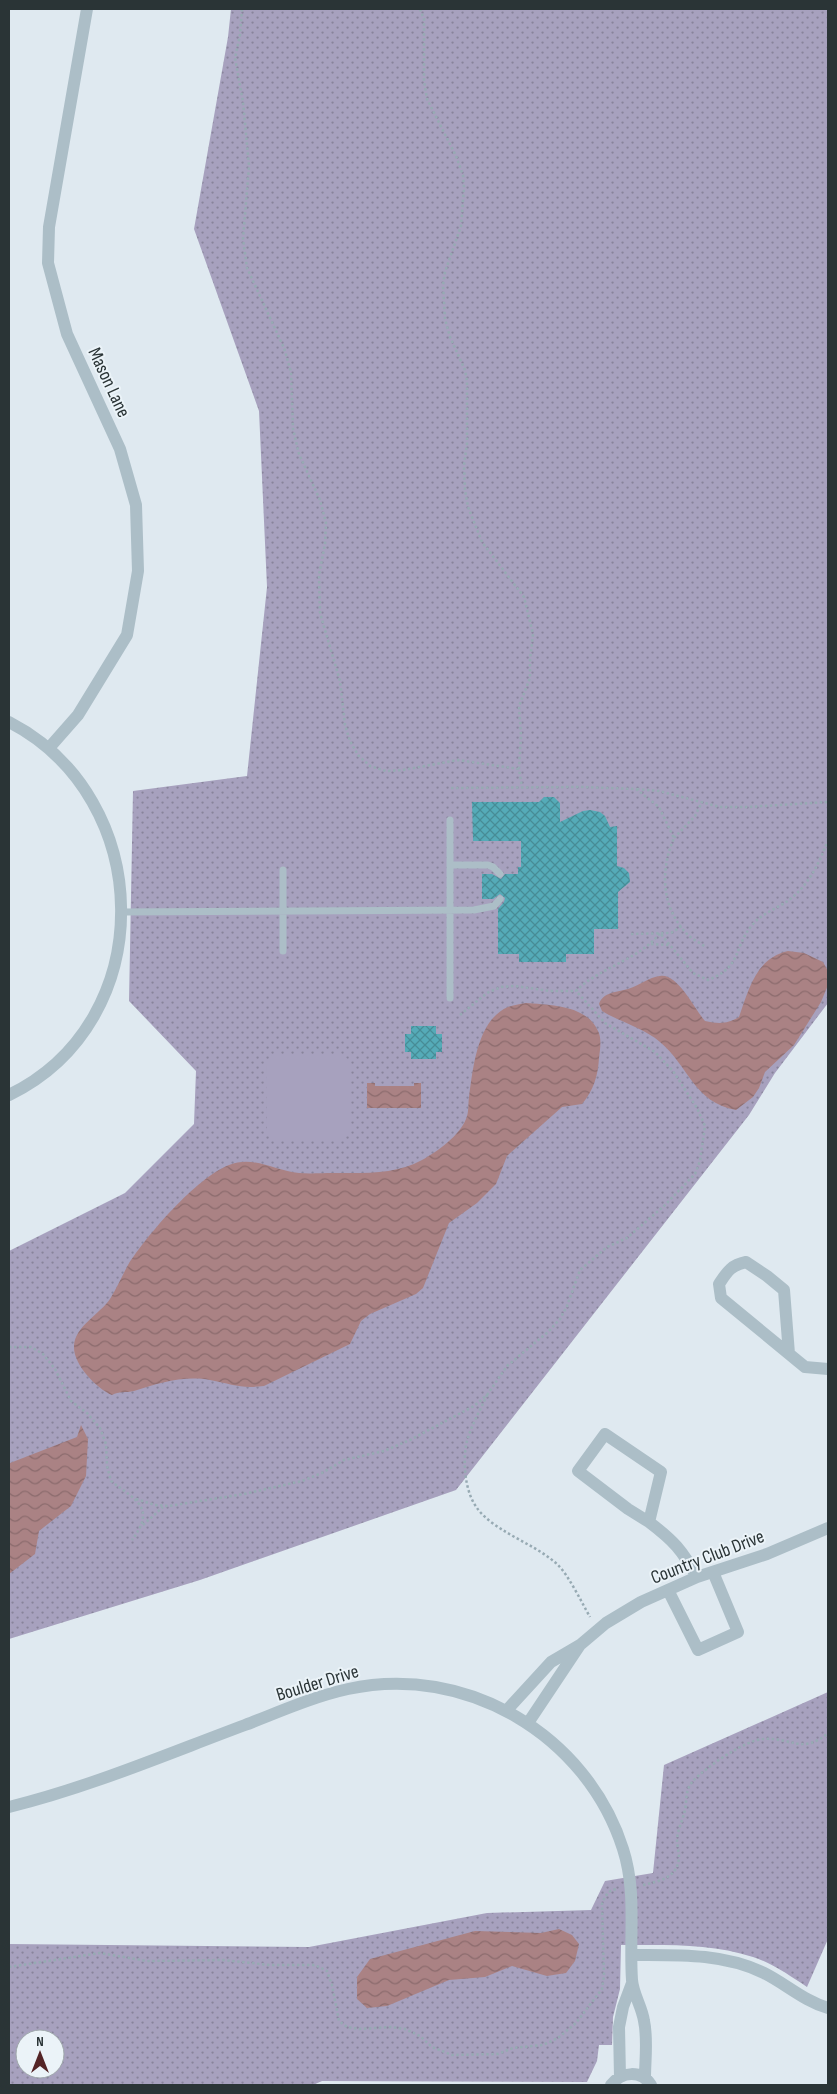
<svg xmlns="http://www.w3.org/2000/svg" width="837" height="2094" font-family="'Sofia Sans Condensed',sans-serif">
  <defs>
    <pattern id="grass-dots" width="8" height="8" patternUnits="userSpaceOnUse" patternTransform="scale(1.25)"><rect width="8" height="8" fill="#a7a1be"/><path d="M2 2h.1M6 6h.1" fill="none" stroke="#88849b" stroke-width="1.8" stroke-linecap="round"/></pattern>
    <pattern id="water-waves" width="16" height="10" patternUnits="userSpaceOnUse" patternTransform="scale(1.25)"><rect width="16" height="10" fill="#aa8284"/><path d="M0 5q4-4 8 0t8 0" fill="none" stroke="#8b6b6d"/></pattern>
    <pattern id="building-cross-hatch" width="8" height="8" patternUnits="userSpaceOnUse" patternTransform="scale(1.25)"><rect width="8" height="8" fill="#55abb8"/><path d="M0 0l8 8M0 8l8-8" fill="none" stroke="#478c96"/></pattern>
  </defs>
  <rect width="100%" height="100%" fill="#dfe9f0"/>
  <path fill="url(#grass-dots)" fill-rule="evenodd" d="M231,9h597v994l-53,70 -26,42 -293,375 -256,90 -191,59v-388l116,-58 69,-69 2,-53 -67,-70 4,-210 114,-15 20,-189 -8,-176 -65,-182 34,-192z
    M828,1692v247l-21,48c-17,-11 -35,-24 -54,-30 -43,-14 -87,-12 -132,-12l-1,44 -7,28 -1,28h-13l-2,16 -10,21 -265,-1 -9,4h-304v-141l300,3 178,-34 104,-3 14,-29 48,-8 11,-108zM25,2039h30v30h-30z"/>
  <path fill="#a7a1be" d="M272,1055h71l7,6v71l-6,7h-71l-6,-6 -1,-71z"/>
  <path fill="url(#water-waves)" d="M788,951l16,2 19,9 5,9v14l-7,17 -27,43 -29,27 -6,16 -6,9 -17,13c-43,-8 -47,-44 -76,-68 -16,-14 -40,-20 -58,-31l-3,-7c4,-12 18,-12 29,-15 11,-3 21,-12 32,-13 18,-3 35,34 45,45 14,3 22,3 34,-4 10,-28 17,-59 49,-66z
    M526,1003c24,2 61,2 72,28 4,7 2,19 1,27 -1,17 -5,32 -17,46l-20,3 -55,49 -11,28 -19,19 -28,20 -26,65 -7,6 -46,20 -9,7 -11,23 -86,42c-24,3 -32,-2 -54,-6 -25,-5 -52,3 -76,11 -8,2 -15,0 -22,4 -16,-7 -39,-31 -38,-49 1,-20 26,-32 36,-47 7,-11 12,-23 18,-34 19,-30 68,-87 101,-100 25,-10 46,6 70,8 11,1 23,0 34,0 30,0 62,2 89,-13 15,-8 38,-25 44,-41 3,-6 2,-15 3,-22 4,-28 8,-77 39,-90 5,-2 12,-3 18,-4z
    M367,1083h8v3h39v-3h7v25h-54z
    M81,1425l7,14 -2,37 -15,30 -32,25 -4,23 -26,20 1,-111 67,-26z
    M559,1929l13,6 7,9 -4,17 -9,12 -19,3 -35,-10 -27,11 -36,3 -62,26 -20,2 -10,-9v-22l13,-18 105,-28 66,2z"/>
  <path fill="url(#building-cross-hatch)" d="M544,797h10l6,6v19l23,-11 7,-1 10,2 5,4 5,11 7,-1v40l7,2 5,5 1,9 -12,10v37h-24v25h-28v8h-47v-8h-21v-45l6,-7 1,-4 -5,-4 -7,5h-11v-25h10l9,5 4,-5h13v-7h3v-26h-48l-1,-39h67z
    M411,1026h25v8h6v18h-6v7h-25v-7h-6v-18h6z"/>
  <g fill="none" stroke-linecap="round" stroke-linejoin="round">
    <path stroke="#97aab3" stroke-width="2.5" stroke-dasharray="2.5 2.5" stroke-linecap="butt" d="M242,9l-2,26 -5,23 8,44 6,64 -6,73 4,29 37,80 7,24 2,57 6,25 21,46 6,23 -1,21 -6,31 1,38 20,68 5,44 5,16 8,14 12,11 16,5 17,-1 55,-10 61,9
      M420,9l4,10v62l3,18 29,57 7,19 1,13 -3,38 -16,46 -2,13 2,34 5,18 15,33 2,11v63l-3,21 1,25 3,17 14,35 42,55 9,37 -3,26v18l-11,28 2,29 -2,34 3,18
      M451,788l130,-1 55,2 23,18 15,31c-14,32 -13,69 13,96 5,5 13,9 19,13
      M637,789l22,2 61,16h28l80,-5
      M674,838l21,-22 7,-14
      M631,934l40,-1 11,-7
      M651,944l18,1
      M460,1015l27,-22 14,-6 14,-1 35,5h26
      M9,1347h22l12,7 12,15 16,32 16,12 13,15 6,16 1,22 4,15c24,19 46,26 21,59
      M487,1395l20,-29 41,-34 12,-13 7,-13 13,-36 27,-23 20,-9 37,-32 31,-32 5,-13 5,-35 -8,-18 -24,-37 -18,-19 -50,-29 -29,-32c24,-24 63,-31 84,-58l33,40 15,7c36,-14 24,-33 46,-57 9,-10 24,-15 35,-23 21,-16 30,-37 39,-60
      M136,1499l19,6 14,1 75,-12 58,-13 20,-8 22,-13 40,-9 26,-11 64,-34 13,-11c-7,16 -17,32 -21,50 -3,19 -1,47 11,63 7,10 19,18 29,24 18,11 37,19 52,33 11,11 24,38 32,52
      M143,1525l20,-18
      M643,1885c17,-4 34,-7 36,-27 0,-6 -2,-13 -2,-19 1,-10 6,-20 8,-29 2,-11 0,-20 8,-29 12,-13 53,-42 71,-42 27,-2 39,16 64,-6
      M9,1967l91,-14 47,8 76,-1 47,5h45l12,6 5,14 7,36 8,6 12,2 32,-2 14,2 15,7 12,11 20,8 46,-1 15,-6 30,-3 15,-7 18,-15 26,-34 2,-13 -2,-72c3,-8 6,-14 15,-15"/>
    <path stroke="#acbec7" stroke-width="7" d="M450,820v178
      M450,865h38l5,2 7,7
      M283,870v81
      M123,912l351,-2 20,-4 6,-7"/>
    <path stroke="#acbec7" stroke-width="12" d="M9,722c147,76 152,299 0,373
      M49,748l29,-33 49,-80 11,-64 -2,-66 -16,-56 -53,-115 -19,-71 1,-36 38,-218
      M789,1354l-5,-64 -17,-14 -21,-14c-15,3 -19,10 -27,22l2,14 84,69 23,2
      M649,1522l-21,-13 -50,-38 27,-37 56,38 -12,50c25,19 33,28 48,55
      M668,1590l30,60 40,-18 -25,-60
      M580,1645l26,-22 35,-21 56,-25 70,-23 61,-26
      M507,1710l44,-48 29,-17 -52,78
      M9,1807c81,-20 158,-53 236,-82 34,-13 67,-28 103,-36 117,-26 239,46 275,160 14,43 6,87 9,131 1,14 10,27 12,41 4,18 1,39 1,57
      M632,1955c45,0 91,-2 132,18 22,11 40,28 64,35
      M620,2077l-1,-50 4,-20 9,-24
      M611,2085c11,-14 30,-15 40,0"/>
  </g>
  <g text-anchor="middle" stroke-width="4" stroke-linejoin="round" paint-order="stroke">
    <g font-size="19" fill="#2a3436" stroke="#ebf3f8">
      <text transform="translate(110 382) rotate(65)" y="7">Mason Lane</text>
      <text transform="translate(707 1556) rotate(-21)" y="7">Country Club Drive</text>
      <text transform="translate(317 1682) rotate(-17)" y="7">Boulder Drive</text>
    </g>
  </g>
  <rect width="837" height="2094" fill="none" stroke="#2a3436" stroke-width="20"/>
  <g transform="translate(40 2054)"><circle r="24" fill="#ebf3f8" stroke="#9ea7aa"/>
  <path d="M0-4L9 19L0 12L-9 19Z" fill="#532426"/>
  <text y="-8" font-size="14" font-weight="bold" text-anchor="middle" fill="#2a3436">N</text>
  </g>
</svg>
